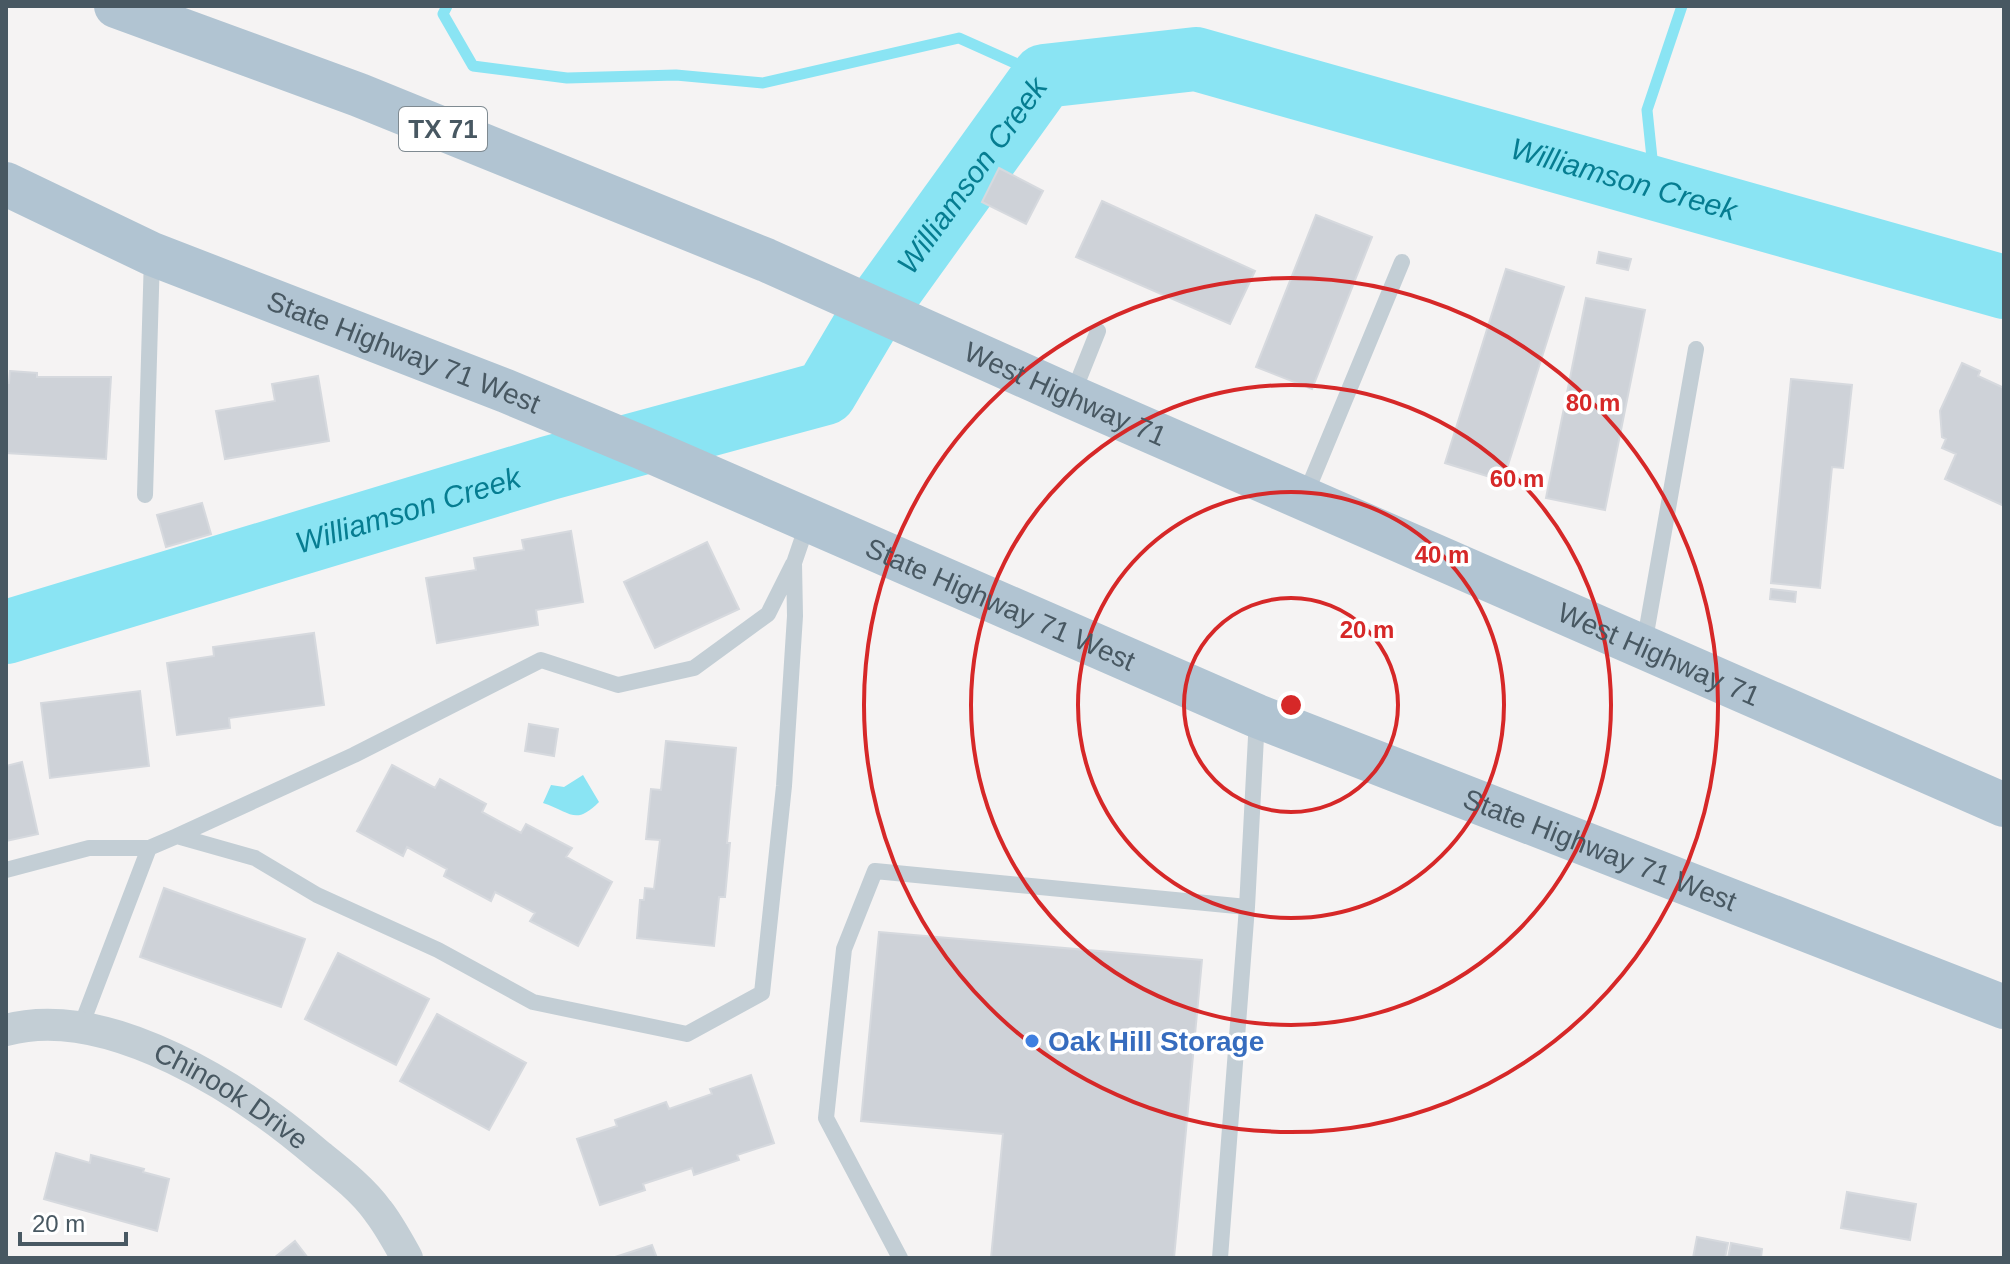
<svg xmlns="http://www.w3.org/2000/svg" width="2010" height="1264" font-family="Arial,sans-serif">
  <rect width="100%" height="100%" fill="#f5f3f3"/>
  <path fill="#8ae4f3" d="M583,775l16,27c-24,24 -28,10 -56,1l8,-18 13,2z"/>
  <g fill="none" stroke-linecap="round" stroke-linejoin="round">
    <path stroke="#8ae4f3" stroke-width="11" d="M447,6l-4,8 30,52 94,12 109,-3 87,8 196,-45 85,38
      M1655,187l-8,-77 35,-104"/>
    <path stroke="#8ae4f3" stroke-width="64" id="s1" d="M6,632l543,-164 276,-75 42,-71 177,-246 152,-17 808,228"/>
  </g>
  <path fill="#ced2d8" stroke="#d6d9de" stroke-width="2" d="M999,168l44,23 -17,33 -44,-22z
    M1102,201l153,70 -25,53 -154,-67z
    M1316,215l56,22 -60,152 -56,-22z
    M1599,252l32,7 -3,11 -31,-7z
    M1506,269l58,18 -61,194 -58,-18z
    M1586,298l59,12 -40,200 -59,-12z
    M1962,363l18,8 -2,5 26,12v118l-59,-27 11,-25 -14,-6 4,-9 -4,-2 -2,-26z
    M10,371l27,2v4h74l-5,82 -100,-6v-70h3z
    M318,376l11,65 -104,18 -9,-48 59,-10 -3,-17z
    M1791,379l61,6 -9,83 -11,-1 -12,121 -49,-5z
    M202,503l9,31 -45,13 -9,-32z
    M571,531l12,71 -47,8 2,15 -101,18 -11,-65 50,-8 -2,-12 50,-8 -2,-10z
    M707,542l32,67 -84,39 -31,-66z
    M1771,589l25,3 -1,10 -25,-3z
    M314,633l10,72 -95,13 1,10 -53,7 -10,-72 47,-7 -1,-9z
    M140,691l9,75 -99,12 -9,-75z
    M529,724l29,5 -4,27 -29,-5z
    M666,741l70,7 -9,95h3l-5,54h-6l-5,49 -77,-8 3,-38h4l1,-12 9,1 6,-49 -14,-1 5,-50 10,1z
    M22,762l16,72 -32,7v-75z
    M392,765l43,23 5,-9 46,25 -4,8 39,21 5,-9 46,24 -6,9 46,25 -34,64 -48,-25 5,-8 -40,-21 -4,9 -47,-25 3,-7 -40,-22 -4,9 -46,-25z
    M164,888l141,51 -24,68 -141,-50z
    M879,932l323,28 -28,298h-183l12,-124 -142,-13z
    M338,953l91,46 -33,66 -91,-46z
    M437,1014l89,49 -37,67 -89,-49z
    M751,1075l23,68 -37,12 2,5 -45,15 -2,-7 -49,16 2,6 -45,15 -23,-66 40,-13 -2,-6 51,-18 3,7 43,-15 -2,-5z
    M56,1153l34,10 1,-8 53,14 -1,3 26,7 -12,52 -113,-32z
    M1847,1192l69,12 -6,36 -69,-12z
    M1697,1237l31,6 -3,15h-32z
    M295,1241l13,17h-34z
    M1731,1243l31,6 -1,9h-33z
    M652,1245l5,13h-45z"/>
  <g fill="none" stroke-linecap="round" stroke-linejoin="round">
    <path stroke="#c3ced5" stroke-width="16" d="M1072,396l26,-65
      M145,495l7,-239
      M1305,496l97,-234
      M1644,645l52,-296
      M177,836l177,-81 187,-95 77,25 76,-17 74,-54 25,-50
      M6,870l83,-22h60
      M81,1026l68,-178 28,-12 78,22 62,37 121,55 95,52 154,32 75,-41 22,-207 11,-170 -1,-53 14,-41
      M900,1258l-74,-140 18,-169 31,-78 372,36
      M1220,1258l27,-351 10,-189"/>
    <path stroke="#c3ced5" stroke-width="32" id="s2" d="M6,1030c103,-28 240,62 314,126 20,16 43,34 58,55 11,14 20,31 29,47"/>
    <g stroke="#b1c4d2" stroke-width="44">
      <path id="s3" d="M116,6l243,89 407,165 306,137 932,408"/>
      <path id="s4" d="M6,184l146,70 354,137 137,57 614,268 747,291"/>
    </g>
  </g>
  <g fill="none" stroke="#d62828" stroke-width="4">
    <circle cx="1291" cy="705" r="107"/>
    <circle cx="1291" cy="705" r="213"/>
    <circle cx="1291" cy="705" r="320"/>
    <circle cx="1291" cy="705" r="427"/>
  </g>
  <circle fill="#3f7fe0" stroke="#fff" stroke-width="3" cx="1032" cy="1041" r="8"/>
  <g text-anchor="middle" stroke-width="7" stroke-linejoin="round" paint-order="stroke">
    <rect fill="#fff" stroke="#7f8a91" stroke-width="2" x="399" y="107" width="88" height="44" rx="6"/>
    <g font-size="26" font-weight="bold" fill="#485862">
      <text x="443" y="138">TX 71</text>
    </g>
    <g font-size="28" fill="#485862" stroke="#fff">
      <text dy="10" stroke="none"><textPath href="#s4" startOffset="432">State Highway 71 West</textPath></text>
      <text dy="10" stroke="none"><textPath href="#s3" startOffset="1026">West Highway 71</textPath></text>
      <text dy="10" stroke="none"><textPath href="#s4" startOffset="1080">State Highway 71 West</textPath></text>
      <text dy="10" stroke="none"><textPath href="#s3" startOffset="1674">West Highway 71</textPath></text>
      <text dy="10" stroke="none"><textPath href="#s4" startOffset="1728">State Highway 71 West</textPath></text>
      <text dy="10" stroke="none"><textPath href="#s2" startOffset="242">Chinook Drive</textPath></text>
    </g>
    <g font-size="28" font-weight="bold" fill="#366cbe" stroke="#fff" text-anchor="start">
      <text x="1048" y="1051">Oak Hill Storage</text>
    </g>
    <g font-size="30" font-style="italic" fill="#067d91" stroke="#fff">
      <text dy="10" stroke="none"><textPath href="#s1" startOffset="1116">Williamson Creek</textPath></text>
      <text dy="10" stroke="none"><textPath href="#s1" startOffset="1836">Williamson Creek</textPath></text>
      <text dy="10" stroke="none"><textPath href="#s1" startOffset="420">Williamson Creek</textPath></text>
    </g>
  </g>
  <circle cx="1291" cy="705" r="12" fill="#d62828" stroke="#fff" stroke-width="4"/>
  <g font-size="24" text-anchor="middle" font-weight="bold" fill="#d62828" stroke="#fff" stroke-width="7" stroke-linejoin="round" paint-order="stroke">
    <text x="1593" y="411">80 m</text>
    <text x="1517" y="487">60 m</text>
    <text x="1442" y="563">40 m</text>
    <text x="1367" y="638">20 m</text>
  </g>
  <rect width="2010" height="1264" fill="none" stroke="#485862" stroke-width="16"/>
  <path d="M20 1232v12h106v-12" fill="none" stroke="#485862" stroke-width="4"/>
  <text x="32" y="1232" font-size="24" fill="#485862" stroke="#ffffff" stroke-width="6" paint-order="stroke">20 m</text>
</svg>
